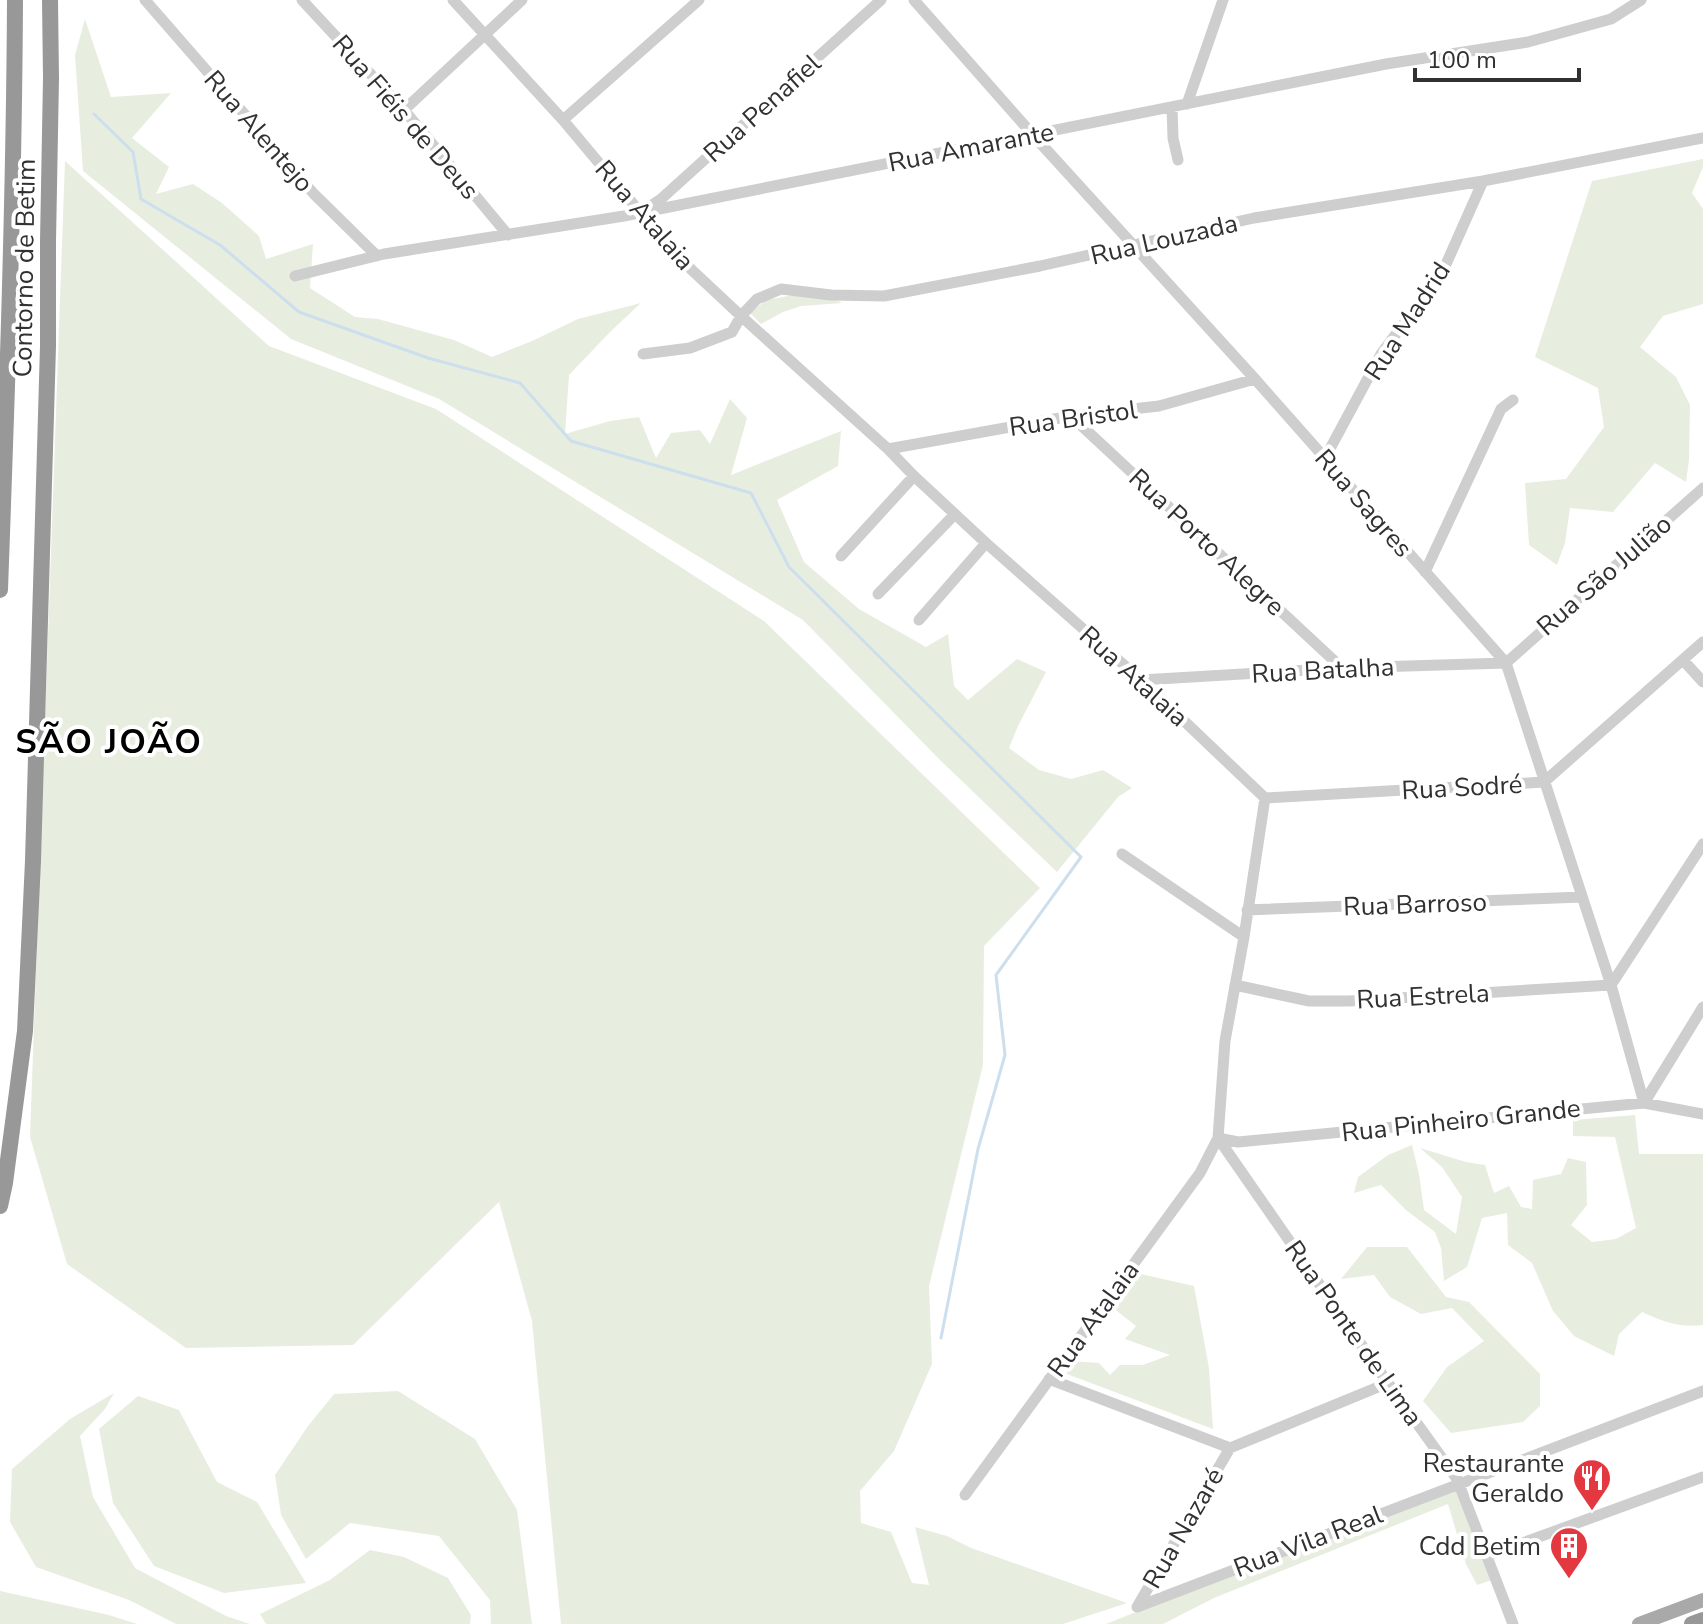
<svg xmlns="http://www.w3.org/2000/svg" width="1703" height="1624" font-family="'Nunito Sans',sans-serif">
  <rect width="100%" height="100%" fill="#fff"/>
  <path fill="#e7eee0" d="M85,19l26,78 60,-4 -39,45 37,29 -13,27 37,-10 29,19 37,33 7,23 47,-15 -3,44 45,29 23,2 76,21 38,17 40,-16 46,-22 63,-16 -30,28 -42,44 -4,59 45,-13 29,-4 17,41 15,-25 29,-3 10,14 20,-45 17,19 -16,57 110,-44 -3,35 -61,34 27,62 55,47 67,38 22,-13 6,52 14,14 49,-41 29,13 -28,54 -9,22 30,22 32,9 32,-9 29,18 -14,9 -61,75 -116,-111 -138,-141 -364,-221 -148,-60 -208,-168 -8,-116z
    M1703,159v8l-11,26 11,16v95l-40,12 -23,31 36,30 14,28 -1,55 -3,22 -31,-19 -42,49 -43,-4 -5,35 -8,22 -28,-20 -4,-62 41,-4 38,-52 -6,-39 -63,-31 57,-176z
    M65,161l204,185 167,63 328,212 276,267 -56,58 -1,119 -54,221 3,78 -38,87 -34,40 1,32 30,9 21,51 17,2 -14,-58 32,9 24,12 156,55 -64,21h-502l-29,-303 -33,-119 -146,143 -167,3 -119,-84 -37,-127z
    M800,294c10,3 34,4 42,9l-41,3 -18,6 -22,12 -11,-11 16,-13z
    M1635,1115l4,39h64v171c-25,3 -38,-3 -61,-13l-23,22 -5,22 -40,-20 -21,-25 -21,-48 -24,-18 -1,-32 -25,5 -15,49 -23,14 -3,-33 -6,-16 -29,-22 -25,-25 -27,8 4,-16 30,-22 24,-10 7,29 5,36 32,24 6,-37 -20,-30 -22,-19 46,14 19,3 9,28 15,-7 12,21 11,2 1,-29 28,-6 7,-16 18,4 1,43 -16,20 21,17 24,-3 20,-11 -21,-91 -42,-1v-16z
    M1367,1247h40l39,50 23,5 71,72v32l-17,16 -72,11 -28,-32 24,-34 37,-26 -32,-33 -31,6 -31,-17 -16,-22 -33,4z
    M1132,1272l62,14 15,82 4,61 -146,-55 3,-13 29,2 11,12 10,-10h23l27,-10 -45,-16 11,-13 -28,-22z
    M398,1391l77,48 42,71 15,114h-41l-1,-24 -51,-64 -89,-13 -44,36 -25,-44 -6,-40 33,-49 26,-32z
    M114,1393l-9,16 -25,27 13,61 42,71 91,48 24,8h-74l-47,-24 -93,-33 -26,-45 2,-53 58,-50z
    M138,1396l41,14 38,72 40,20 49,81 -82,10 -70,-27 -41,-63 -14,-74z
    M1455,1484l37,96 -15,5 -11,-21 -18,-60 -234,94 -51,26h-57z
    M370,1550l34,7 44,21 23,37 -1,9h-204l-6,-10 70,-34z
    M0,1591l109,24 28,9h-137z"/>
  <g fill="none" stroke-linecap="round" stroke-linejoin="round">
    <path stroke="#cddfed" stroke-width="3" d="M94,114l39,38 8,47 79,46 79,67 129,46 92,25 51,58 180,52 38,74 292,290 -85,118 9,80 -27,94 -37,189"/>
    <path stroke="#cecece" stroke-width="11" d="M145,0l169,194 63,62
      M302,0l102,110 104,125
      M453,0l110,120 77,92 23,31 78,73 147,133 26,27 72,67 155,137 124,118 -21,139 -19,104 -7,97 -18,35 -235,322
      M914,0l119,135 222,244 251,284 105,322 33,118
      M1187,104l36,-104
      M1172,107l1,31 5,22
      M404,110l118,-110
      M563,120l136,-120
      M649,207l12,-8 220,-199
      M295,276l89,-22 240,-38 762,-152 142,-22 83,-23 30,-19
      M643,354l47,-6 42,-16 9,-16 16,-17 24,-10 50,6 53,1 156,-30 214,-48 229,-37 220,-43
      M1071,416l271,252
      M888,449l183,-33 88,-10 96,-27
      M1325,458l56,-104 62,-83 40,-90
      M841,556l73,-80
      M1425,572l76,-163 12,-9
      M878,594l77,-80
      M919,620l67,-77
      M1683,660l20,22
      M1506,663l197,-175
      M1141,680l201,-12 164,-5
      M1265,798l279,-16 159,-140
      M1122,854l122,83
      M1247,910l335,-13
      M1235,985l74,16h40l262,-16 92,-141
      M1644,1103l59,-96
      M1218,1138l170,245 69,96 56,145
      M1218,1138l20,4 406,-39 59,11
      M1049,1379l181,69
      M1230,1448l158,-65
      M1487,1556l216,-79
      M1137,1607l566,-216
      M1137,1607l93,-159"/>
    <path stroke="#a9a9a9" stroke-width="14" d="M1639,1624l64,-24"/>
    <path stroke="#989898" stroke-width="16" d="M0,590c7,-196 14,-393 15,-590
      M0,1206l5,-23 20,-152 8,-170 15,-515v-105l3,-163 -1,-78
      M1692,1624l11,-4"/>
  </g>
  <defs>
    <g id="restaurant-pin" transform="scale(2)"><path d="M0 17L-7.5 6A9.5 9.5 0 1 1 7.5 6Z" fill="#e3383f" stroke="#fff"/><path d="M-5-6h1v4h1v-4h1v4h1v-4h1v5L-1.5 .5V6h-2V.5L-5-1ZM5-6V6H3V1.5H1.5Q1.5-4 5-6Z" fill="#fff"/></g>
    <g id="building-pin" transform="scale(2)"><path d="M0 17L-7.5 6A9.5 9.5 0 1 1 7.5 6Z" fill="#e3383f" stroke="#fff"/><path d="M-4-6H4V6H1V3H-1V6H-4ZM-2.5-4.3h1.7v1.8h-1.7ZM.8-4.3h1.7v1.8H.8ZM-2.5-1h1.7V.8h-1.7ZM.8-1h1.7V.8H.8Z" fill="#fff"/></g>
  </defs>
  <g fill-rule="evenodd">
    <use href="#restaurant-pin" x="1592" y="1478"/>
    <use href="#building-pin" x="1569" y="1546"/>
  </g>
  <g text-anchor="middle" stroke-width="8" stroke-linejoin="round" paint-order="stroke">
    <g font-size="26" fill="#313131" stroke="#fff">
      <text transform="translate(762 108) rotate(-42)" y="9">Rua Penafiel</text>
      <text transform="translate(406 117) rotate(49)" y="9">Rua Fiéis de Deus</text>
      <text transform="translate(259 131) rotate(49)" y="9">Rua Alentejo</text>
      <text transform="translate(971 147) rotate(-11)" y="9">Rua Amarante</text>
      <text transform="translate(645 215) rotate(49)" y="9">Rua Atalaia</text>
      <text transform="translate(1164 239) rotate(-13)" y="9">Rua Louzada</text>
      <text transform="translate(24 268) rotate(-89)" y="9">Contorno de Betim</text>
      <text transform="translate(1407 321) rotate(-57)" y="9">Rua Madrid</text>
      <text transform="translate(1073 418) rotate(-8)" y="9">Rua Bristol</text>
      <text transform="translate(1364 503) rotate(49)" y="9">Rua Sagres</text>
      <text transform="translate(1207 542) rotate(43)" y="9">Rua Porto Alegre</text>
      <text transform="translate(1604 575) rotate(-41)" y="9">Rua São Julião</text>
      <text transform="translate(1323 670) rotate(-3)" y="9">Rua Batalha</text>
      <text transform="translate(1134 676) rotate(42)" y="9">Rua Atalaia</text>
      <text transform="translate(1462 787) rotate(-3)" y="9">Rua Sodré</text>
      <text transform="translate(1415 904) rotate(-2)" y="9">Rua Barroso</text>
      <text transform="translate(1423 996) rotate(-3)" y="9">Rua Estrela</text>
      <text transform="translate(1461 1120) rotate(-6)" y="9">Rua Pinheiro Grande</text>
      <text transform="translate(1093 1319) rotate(-54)" y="9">Rua Atalaia</text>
      <text transform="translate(1354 1333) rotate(55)" y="9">Rua Ponte de Lima</text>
      <text transform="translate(1183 1528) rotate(-60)" y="9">Rua Nazaré</text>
      <text transform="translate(1308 1541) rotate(-21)" y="9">Rua Vila Real</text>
    </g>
    <g font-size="26" fill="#313131" stroke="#fff" text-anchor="end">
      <text x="1564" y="1472">Restaurante<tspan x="1564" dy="30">Geraldo</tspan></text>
      <text x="1541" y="1555">Cdd Betim</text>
    </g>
    <g font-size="34" font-weight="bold" letter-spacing="2" fill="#000" stroke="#fff">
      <text x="109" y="753">SÃO JOÃO</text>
    </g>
  </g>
  <path d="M1415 68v12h164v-12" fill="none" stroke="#313131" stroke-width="4"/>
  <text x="1427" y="68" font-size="24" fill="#313131" stroke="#ffffff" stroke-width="6" paint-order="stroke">100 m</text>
</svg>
